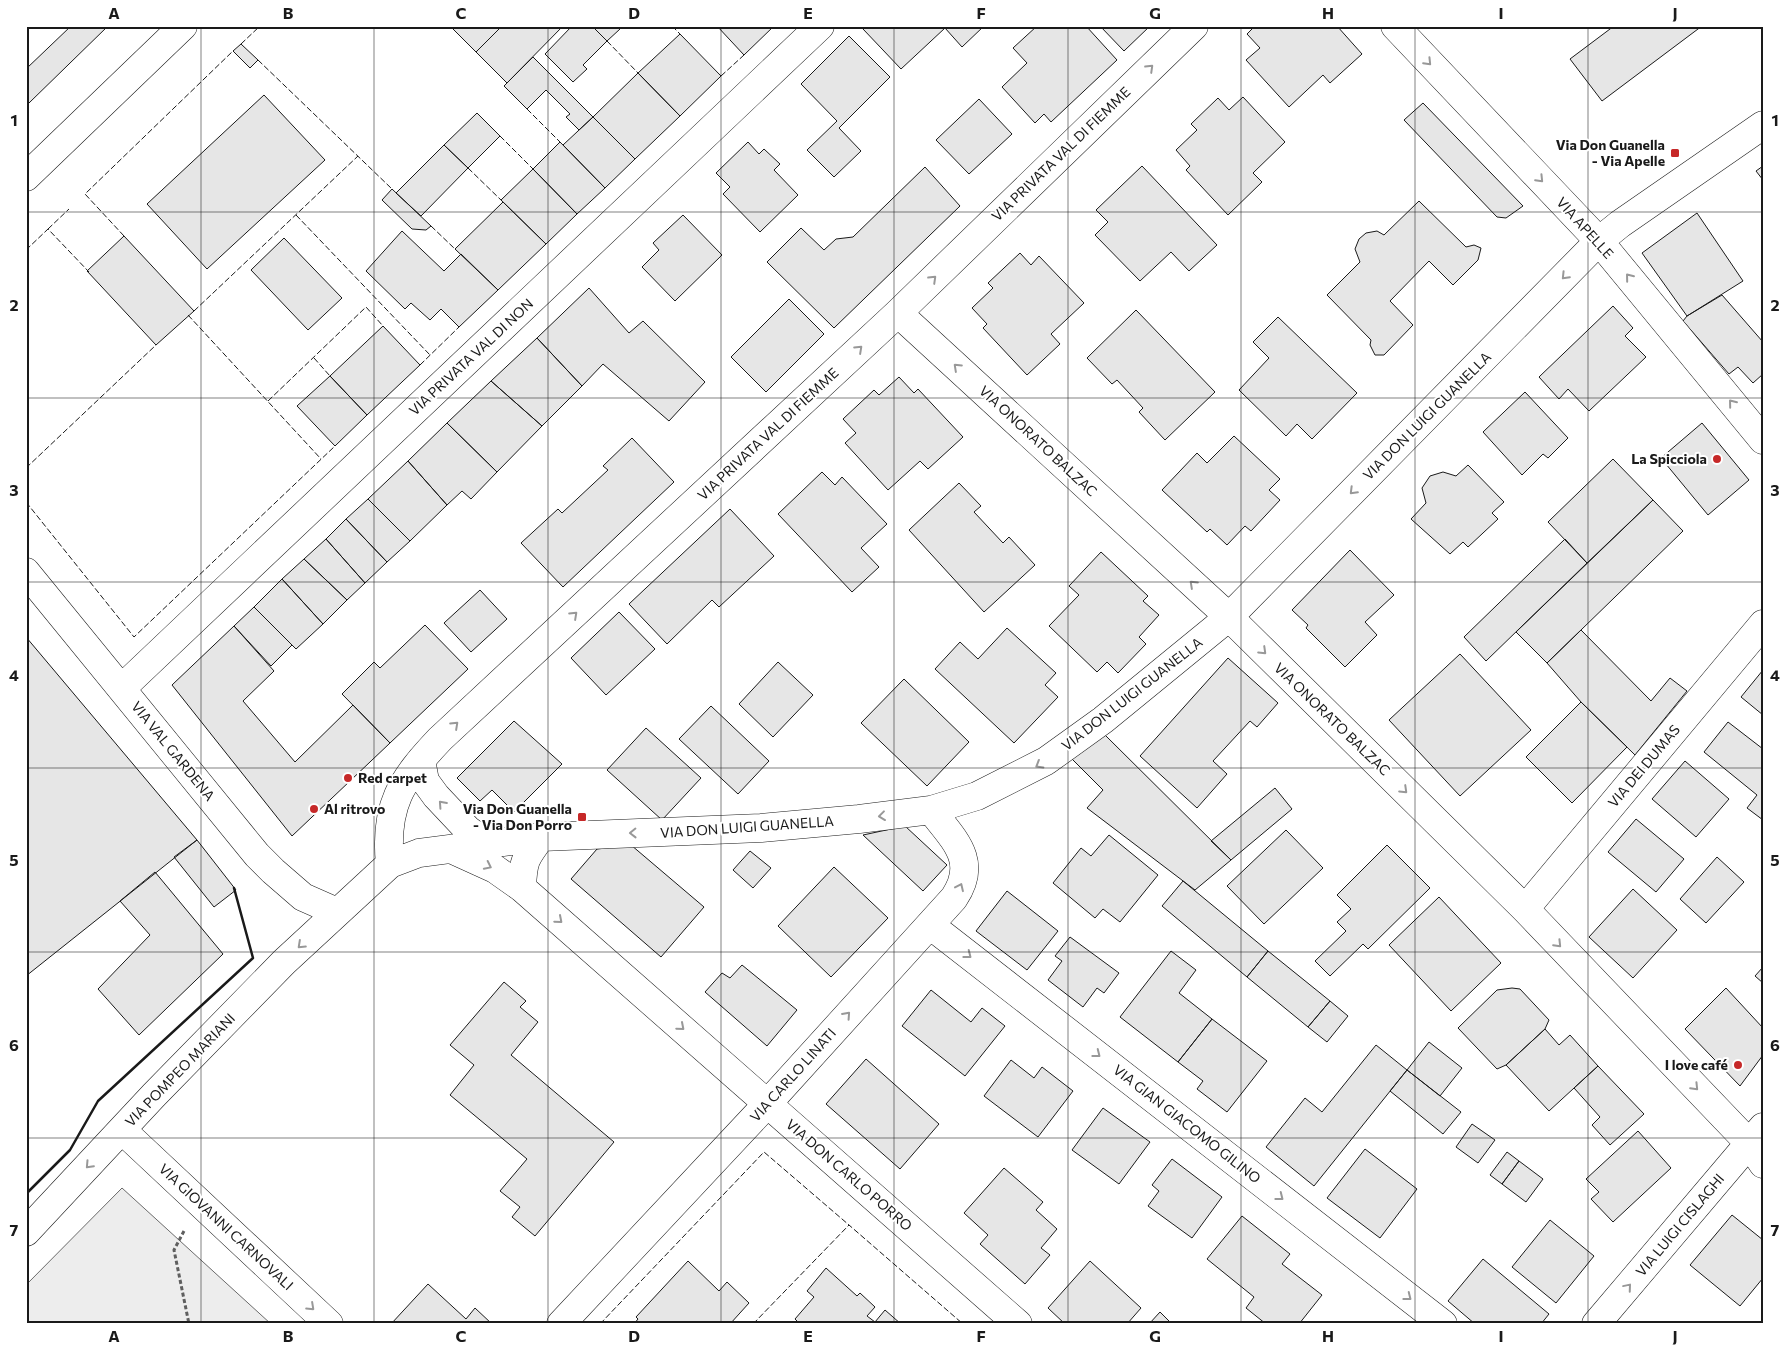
<svg xmlns="http://www.w3.org/2000/svg" width="1789" height="1350" font-family="Commissioner,sans-serif">
  <rect width="100%" height="100%" fill="#fff"/>
  <path fill="#ededed" stroke="#6a6a6a" d="M122,1188l149,136h-245v-39z"/>
  <path fill="#e6e6e6" stroke="#1a1a1a" d="M71,26h37l-79,77 -3,-4v-30z
    M450,26h52l-26,26z
    M502,26h61l-56,57 -31,-31z
    M572,26h20l15,15 -24,24 4,4 -14,13 -28,-28z
    M592,26h26l2,3 -13,12z
    M717,26h57l-30,29z
    M866,26h118l-22,21 -17,-19 -44,41 -38,-40z
    M1037,26h49l31,34 -66,62 -7,-8 -9,9 -33,-36 25,-24 -14,-15z
    M1100,26h50l-26,25z
    M1255,26h82l25,28 -32,29 -7,-8 -34,32 -43,-47 14,-12 -13,-14z
    M1614,26h88l-100,75 -32,-42z
    M680,34l41,42 -41,40 -42,-43z
    M849,36l41,41 -51,51 22,23 -27,26 -27,-27 30,-29 -36,-37z
    M241,44l17,16 -8,8 -17,-17z
    M533,57l60,60 -14,13 -13,-13 4,-3 -24,-24 -19,19 -23,-23z
    M638,73l42,43 -45,43 -42,-42z
    M264,95l61,65 -118,109 -60,-65z
    M1243,97l42,45 -32,31 9,9 -34,33 -42,-45 4,-4 -14,-16 21,-20 -6,-6 27,-26 11,12z
    M979,99l33,35 -43,40 -33,-34z
    M1423,103l100,103 -17,12 -9,-1 -93,-97z
    M477,113l23,23 -32,32 -24,-23z
    M593,117l42,42 -30,29 -42,-43z
    M560,142l45,46 -28,26 -44,-45z
    M748,142l11,12 5,-5 16,15 -6,6 24,25 -38,37 -37,-38 7,-7 -14,-14z
    M444,145l24,23 -47,48 -25,-23z
    M1142,166l75,79 -28,26 -18,-19 -31,29 -45,-46 13,-13 -12,-12z
    M1763,166v14l-7,-9z
    M925,167l35,39 -126,122 -67,-66 34,-34 23,22 12,-11 17,-2z
    M533,169l44,45 -31,30 -45,-44z
    M392,189l39,37 -5,4 -14,-1 -30,-29z
    M1419,201l47,46 8,-2 7,3 -3,12 -25,25 -24,-24 -39,40 23,24 -29,30h-9l-5,-10 1,-5 -44,-45 33,-33 -5,-13 4,-10 7,-6 11,-2 7,4z
    M503,202l43,42 -48,46 -43,-41z
    M1697,213l46,68 -56,35 -45,-63z
    M683,215l39,40 -47,46 -33,-34 17,-17 -6,-7z
    M402,231l42,40 17,-17 37,36 -39,37 -18,-18 -11,11 -19,-17 -6,6 -39,-38z
    M124,236l70,75 -38,34 -69,-74z
    M284,238l58,60 -34,32 -57,-60z
    M1020,253l11,12 8,-9 45,47 -33,31 9,10 -33,31 -44,-47 4,-4 -15,-16 21,-20 -5,-5z
    M589,288l40,45 14,-12 62,61 -36,39 -66,-57 -21,22 -45,-48z
    M1722,295l41,47v32l-10,9 -15,-16 -9,7 -46,-53 4,-5z
    M789,299l35,35 -58,58 -35,-35z
    M1613,306l20,22 -8,8 21,21 -57,54 -21,-22 -9,10 -20,-22z
    M1136,310l79,82 -50,48 -26,-28 4,-4 -26,-28 -5,4 -25,-26z
    M1278,317l79,76 -45,46 -15,-15 -11,12 -47,-46 30,-32 -16,-16z
    M383,326l37,39 -53,50 -37,-39z
    M537,338l45,48 -40,40 -51,-45z
    M330,376l37,39 -32,31 -38,-40z
    M899,377l15,16 4,-4 45,48 -35,32 -8,-8 -32,29 -43,-47 11,-10 -13,-14 31,-29 5,5z
    M491,381l51,45 -45,46 -50,-49z
    M1525,392l43,46 -20,20 -5,-4 -21,21 -39,-43z
    M447,423l50,49 -26,27 -9,-8 -15,14 -39,-44z
    M1702,423l47,57 -41,35 -47,-57z
    M1234,436l46,43 -11,11 11,10 -29,31 -6,-5 -18,19 -17,-16 -3,3 -45,-42 35,-37 10,10z
    M632,438l42,44 -111,105 -42,-44 37,-34 4,4 46,-43 -5,-4z
    M1613,459l40,41 -66,63 -39,-41z
    M408,461l39,44 -37,36 -42,-42z
    M1468,465l36,37 -12,11 6,6 -30,28 -5,-5 -13,12 -39,-35 15,-16 -4,-15 8,-12 13,-4 13,4z
    M822,472l13,13 7,-8 45,47 -26,24 18,19 -27,25 -74,-78z
    M959,483l22,23 -7,6 29,31 6,-6 26,28 -51,47 -75,-82z
    M368,499l42,42 -23,21 -41,-43z
    M1653,500l30,31 -136,132 -31,-31z
    M730,509l44,47 -55,51 -7,-7 -45,44 -38,-40z
    M346,519l41,43 -22,21 -39,-44z
    M326,539l39,44 -18,17 -43,-41z
    M1565,539l22,24 -101,98 -22,-24z
    M1350,550l44,45 -29,27 12,13 -32,32 -39,-39 2,-3 -16,-15z
    M1101,552l47,44 -5,5 16,14 -20,22 7,7 -28,29 -11,-11 -10,10 -48,-46 30,-31 -10,-9z
    M304,559l43,41 -24,24 -41,-45z
    M282,579l41,45 -27,25 -42,-42z
    M480,590l27,29 -36,33 -27,-29z
    M254,607l38,38 -21,21 -37,-40z
    M619,612l36,37 -49,46 -35,-37z
    M425,625l43,44 -78,74 -48,-49 32,-32 6,6z
    M234,626l40,45 -31,30 52,61 58,-57 37,38 -98,93 -120,-151z
    M1007,628l49,45 -11,12 13,12 -44,46 -79,-74 25,-27 18,17z
    M1581,630l70,71 19,-23 17,13 -52,64 -54,-53 -34,-39z
    M26,637l171,203 -171,136z
    M1460,654l71,76 -71,66 -71,-76z
    M1228,658l50,45 -21,24 -7,-6 -37,40 14,13 -30,34 -57,-52z
    M778,662l35,33 -40,42 -34,-33z
    M1763,670v45l-22,-18z
    M904,679l65,63 -42,44 -66,-63z
    M1581,702l46,45 -55,56 -46,-46z
    M711,706l58,55 -31,33 -59,-55z
    M514,721l48,43 -48,48 -22,-22 -12,11 -23,-23z
    M1728,722l35,27v71l-16,-12 10,-13 -53,-43z
    M646,728l55,50 -39,42 -55,-50z
    M1105,735l126,125 -36,30 -108,-82 16,-18 -33,-33z
    M1685,761l44,38 -33,38 -44,-38z
    M1275,788l17,21 -61,51 -20,-19z
    M1636,819l48,40 -28,33 -48,-40z
    M905,826l42,39 -24,26 -60,-56z
    M1286,830l37,38 -59,56 -37,-38z
    M1109,835l49,40 -38,47 -17,-13 -8,9 -42,-35 28,-35 10,8z
    M197,840l39,50 -22,17 -40,-50z
    M631,845l73,62 -43,50 -90,-78 26,-30z
    M1387,845l43,43 -62,61 -5,-5 -33,32 -15,-15 31,-30 -9,-9 14,-13 -14,-14z
    M750,851l21,17 -18,20 -20,-18z
    M1717,857l27,25 -38,41 -26,-24z
    M834,867l54,51 -57,59 -53,-51z
    M155,872l68,82 -84,81 -41,-46 52,-54 -30,-34z
    M1183,881l85,70 -21,26 -85,-71z
    M1633,889l44,41 -44,48 -44,-41z
    M1007,891l51,40 -31,39 -51,-39z
    M1439,897l62,66 -50,48 -62,-66z
    M1070,937l49,36 -15,20 -7,-5 -14,19 -35,-27 14,-19 -7,-5z
    M1171,951l25,19 -17,23 33,26 -34,43 -58,-45z
    M1268,951l62,50 -22,26 -61,-50z
    M742,965l55,45 -30,36 -62,-54 17,-19 8,5z
    M1763,967v16l-8,-7z
    M504,982l22,19 -6,6 18,15 -27,33 103,87 -79,94 -23,-19 8,-10 -20,-16 27,-32 -77,-64 24,-30 -24,-20z
    M1512,988l8,1 29,31 -4,9 -39,36 -9,4 -39,-41 39,-38z
    M1726,988l37,40v27l-23,31 -55,-57z
    M931,990l40,32 11,-14 23,18 -40,50 -63,-50z
    M1330,1001l18,15 -21,26 -19,-15z
    M1212,1019l55,42 -40,51 -30,-23 6,-8 -25,-19z
    M1545,1029l14,16 11,-10 28,31 -49,45 -43,-46z
    M1429,1042l33,26 -22,28 -33,-26z
    M1376,1045l31,25 -93,116 -48,-39 39,-49 17,14z
    M866,1059l73,65 -39,45 -74,-65z
    M1011,1060l23,18 8,-11 31,24 -35,46 -54,-41z
    M1598,1066l46,48 -34,31 -18,-20 8,-8 -26,-29z
    M1407,1070l54,42 -18,22 -53,-43z
    M1103,1108l47,34 -31,42 -47,-34z
    M1472,1124l23,16 -17,23 -22,-16z
    M1638,1131l33,37 -58,54 -22,-23 8,-7 -13,-13z
    M1365,1149l52,40 -37,49 -53,-40z
    M1507,1152l12,9 -17,23 -12,-9z
    M1172,1159l50,38 -30,41 -44,-32 11,-15 -7,-6z
    M1519,1161l24,18 -17,23 -24,-18z
    M1004,1168l39,34 -7,8 21,19 -16,19 9,7 -25,29 -45,-40 8,-9 -24,-22z
    M1732,1215l31,25v38l-23,28 -50,-41z
    M1242,1216l48,38 -8,10 40,31 -23,29h-33l-20,-16 8,-11 -47,-38z
    M1550,1220l44,36 -38,47 -44,-36z
    M1483,1259l66,55 -8,10h-66l-27,-23z
    M688,1261l31,30 8,-9 22,21 -19,21h-96l4,-5 -2,-2z
    M1090,1261l51,47 -14,16h-62l-17,-16z
    M826,1268l31,28 3,-3 15,14 -8,9 8,6 10,-12 16,14h-101l-5,-5 19,-22 -7,-6z
    M428,1284l38,35 9,-11 17,16h-101z
    M1160,1312l12,12h-23z"/>
  <g fill="none" stroke-linecap="round" stroke-linejoin="round">
    <g stroke="#1a1a1a" stroke-width="29">
      <path id="minor" d="M1395,26l204,215 164,199
        M26,177l157,-151
        M898,313l331,304 296,292 224,234 14,21
        M26,572l231,283 16,16 30,26 34,15
        M122,688l698,-662
        M421,760l4,21 11,15 32,34 10,7 16,5
        M451,849l44,20 27,19 496,436
        M390,864c-6,-58 11,-84 50,-125l458,-426 296,-287
        M522,888c1,-27 3,-30 19,-51
        M1525,909l238,-285
        M930,925l513,399
        M122,1130l207,194
        M26,1232l128,-137 130,-133 106,-98 29,-11 122,-16 220,-9 98,-9 72,-9 46,-14 69,-35 57,-41 126,-103 370,-376 21,-17 143,-99
        M561,1324l207,-221 186,-205c25,-37 0,-58 -23,-88
        M1596,1324l167,-197"/>
    </g>
    <path stroke="#5f5f5f" stroke-width="3" stroke-dasharray="4 2.5" stroke-linecap="butt" d="M184,1231l-10,19 15,74"/>
    <use href="#minor" stroke="#fff" stroke-width="28"/>
    <path stroke="#1a1a1a" stroke-width="1" stroke-dasharray="6 2.5" stroke-linecap="butt" d="M672,26l8,8
      M607,41l31,32
      M241,44l19,-18
      M258,60l134,129
      M721,76l23,-21
      M527,109l33,33
      M500,136l33,33
      M468,168l35,34
      M296,215l134,140
      M431,226l24,23
      M48,229l21,-20
      M124,236l-39,-42 148,-143
      M26,250l22,-21 41,43
      M194,311l164,-155
      M188,315l133,144
      M314,358l16,18
      M420,365l39,-38
      M268,401l98,-94 17,19
      M26,468l130,-123 -1,-1
      M26,502l108,135 201,-191
      M600,1324l164,-172 85,73
      M753,1324l96,-99 114,99"/>
    <path stroke="#1a1a1a" stroke-width="2.5" d="M26,1194l44,-44 28,-49 155,-143 -19,-70"/>
  </g>
  <defs><path id="oneway-chevron" d="M-2-3.5L2.5 0L-2 3.5" fill="none" stroke-width="1.6" stroke-linecap="round" stroke-linejoin="round" transform="scale(1.25)"/></defs>
  <g stroke="#989898">
    <use href="#oneway-chevron" transform="translate(1428 62) rotate(46)"/>
    <use href="#oneway-chevron" transform="translate(1150 68) rotate(-44)"/>
    <use href="#oneway-chevron" transform="translate(1540 179) rotate(46)"/>
    <use href="#oneway-chevron" transform="translate(1565 276) rotate(134)"/>
    <use href="#oneway-chevron" transform="translate(1629 277) rotate(-129)"/>
    <use href="#oneway-chevron" transform="translate(933 279) rotate(-44)"/>
    <use href="#oneway-chevron" transform="translate(859 349) rotate(-43)"/>
    <use href="#oneway-chevron" transform="translate(957 367) rotate(-137)"/>
    <use href="#oneway-chevron" transform="translate(1732 403) rotate(-129)"/>
    <use href="#oneway-chevron" transform="translate(1353 491) rotate(135)"/>
    <use href="#oneway-chevron" transform="translate(1193 584) rotate(-137)"/>
    <use href="#oneway-chevron" transform="translate(574 615) rotate(-43)"/>
    <use href="#oneway-chevron" transform="translate(1263 651) rotate(44)"/>
    <use href="#oneway-chevron" transform="translate(455 725) rotate(-43)"/>
    <use href="#oneway-chevron" transform="translate(1039 765) rotate(149)"/>
    <use href="#oneway-chevron" transform="translate(1404 790) rotate(44)"/>
    <use href="#oneway-chevron" transform="translate(442 804) rotate(-132)"/>
    <use href="#oneway-chevron" transform="translate(882 816) rotate(173)"/>
    <use href="#oneway-chevron" transform="translate(633 833) rotate(179)"/>
    <use href="#oneway-chevron" transform="translate(488 866) rotate(26)"/>
    <use href="#oneway-chevron" transform="translate(960 887) rotate(-65)"/>
    <use href="#oneway-chevron" transform="translate(559 920) rotate(41)"/>
    <use href="#oneway-chevron" transform="translate(1558 944) rotate(46)"/>
    <use href="#oneway-chevron" transform="translate(301 945) rotate(137)"/>
    <use href="#oneway-chevron" transform="translate(968 955) rotate(38)"/>
    <use href="#oneway-chevron" transform="translate(847 1015) rotate(-48)"/>
    <use href="#oneway-chevron" transform="translate(681 1027) rotate(41)"/>
    <use href="#oneway-chevron" transform="translate(1097 1054) rotate(38)"/>
    <use href="#oneway-chevron" transform="translate(1695 1087) rotate(46)"/>
    <use href="#oneway-chevron" transform="translate(89 1165) rotate(133)"/>
    <use href="#oneway-chevron" transform="translate(1280 1197) rotate(38)"/>
    <use href="#oneway-chevron" transform="translate(1628 1287) rotate(-50)"/>
    <use href="#oneway-chevron" transform="translate(1408 1297) rotate(38)"/>
    <use href="#oneway-chevron" transform="translate(311 1307) rotate(43)"/>
  </g>
  <path fill="none" stroke="#1a1a1a" stroke-width="1" stroke-opacity="0.55" d="M201,26v1298M374,26v1298M548,26v1298M721,26v1298M894,26v1298M1068,26v1298M1241,26v1298M1415,26v1298M1588,26v1298M26,212h1737M26,398h1737M26,582h1737M26,768h1737M26,952h1737M26,1138h1737"/>
  <g fill="#c62828" stroke="#fff" stroke-width="2">
    <rect x="1670" y="148" width="10" height="10" rx="2.5"/>
    <circle cx="1717" cy="459" r="5"/>
    <circle cx="348" cy="778" r="5"/>
    <circle cx="314" cy="809" r="5"/>
    <rect x="577" y="812" width="10" height="10" rx="2.5"/>
    <circle cx="1738" cy="1065" r="5"/>
  </g>
  <g text-anchor="middle" stroke-width="4" stroke-linejoin="round" paint-order="stroke">
    <g font-size="14" font-weight="bold" fill="#1a1a1a" stroke="#fff" text-anchor="end">
      <text x="1665" y="150">Via Don Guanella<tspan x="1665" dy="16">- Via Apelle</tspan></text>
      <text x="1707" y="464">La Spicciola</text>
      <text x="358" y="783" text-anchor="start">Red carpet</text>
      <text x="324" y="814" text-anchor="start">Al ritrovo</text>
      <text x="572" y="814">Via Don Guanella<tspan x="572" dy="16">- Via Don Porro</tspan></text>
      <text x="1728" y="1070">I love café</text>
    </g>
    <g font-size="14" fill="#1a1a1a" stroke="#fff">
      <text transform="translate(1061 154) rotate(-44)" y="5">VIA PRIVATA VAL DI FIEMME</text>
      <text transform="translate(1585 228) rotate(48)" y="5">VIA APELLE</text>
      <text transform="translate(471 357) rotate(-43)" y="5">VIA PRIVATA VAL DI NON</text>
      <text transform="translate(1427 416) rotate(-45)" y="5">VIA DON LUIGI GUANELLA</text>
      <text transform="translate(768 434) rotate(-43)" y="5">VIA PRIVATA VAL DI FIEMME</text>
      <text transform="translate(1038 441) rotate(43)" y="5">VIA ONORATO BALZAC</text>
      <text transform="translate(1132 694) rotate(-38)" y="5">VIA DON LUIGI GUANELLA</text>
      <text transform="translate(1332 719) rotate(44)" y="5">VIA ONORATO BALZAC</text>
      <text transform="translate(173 751) rotate(51)" y="5">VIA VAL GARDENA</text>
      <text transform="translate(1644 766) rotate(-50)" y="5">VIA DEI DUMAS</text>
      <text transform="translate(747 827) rotate(-4)" y="5">VIA DON LUIGI GUANELLA</text>
      <text transform="translate(180 1070) rotate(-46)" y="5">VIA POMPEO MARIANI</text>
      <text transform="translate(793 1075) rotate(-48)" y="5">VIA CARLO LINATI</text>
      <text transform="translate(1187 1124) rotate(38)" y="5">VIA GIAN GIACOMO GILINO</text>
      <text transform="translate(849 1175) rotate(41)" y="5">VIA DON CARLO PORRO</text>
      <text transform="translate(1680 1225) rotate(-50)" y="5">VIA LUIGI CISLAGHI</text>
      <text transform="translate(226 1227) rotate(43)" y="5">VIA GIOVANNI CARNOVALI</text>
    </g>
  </g>
  <rect width="1789" height="1350" fill="none" stroke="#ffffff" stroke-width="55"/>
  <rect x="28" y="28" width="1734" height="1294" fill="none" stroke="#1a1a1a" stroke-width="2"/>
  <g font-size="16" text-anchor="middle" font-weight="bold" fill="#1a1a1a">
    <text x="114" y="19">A</text>
    <text x="288" y="19">B</text>
    <text x="461" y="19">C</text>
    <text x="634" y="19">D</text>
    <text x="808" y="19">E</text>
    <text x="981" y="19">F</text>
    <text x="1155" y="19">G</text>
    <text x="1328" y="19">H</text>
    <text x="1501" y="19">I</text>
    <text x="1675" y="19">J</text>
    <text x="14" y="126">1</text>
    <text x="1775" y="126">1</text>
    <text x="14" y="311">2</text>
    <text x="1775" y="311">2</text>
    <text x="14" y="496">3</text>
    <text x="1775" y="496">3</text>
    <text x="14" y="681">4</text>
    <text x="1775" y="681">4</text>
    <text x="14" y="866">5</text>
    <text x="1775" y="866">5</text>
    <text x="14" y="1051">6</text>
    <text x="1775" y="1051">6</text>
    <text x="14" y="1236">7</text>
    <text x="1775" y="1236">7</text>
    <text x="114" y="1342">A</text>
    <text x="288" y="1342">B</text>
    <text x="461" y="1342">C</text>
    <text x="634" y="1342">D</text>
    <text x="808" y="1342">E</text>
    <text x="981" y="1342">F</text>
    <text x="1155" y="1342">G</text>
    <text x="1328" y="1342">H</text>
    <text x="1501" y="1342">I</text>
    <text x="1675" y="1342">J</text>
  </g>
</svg>
